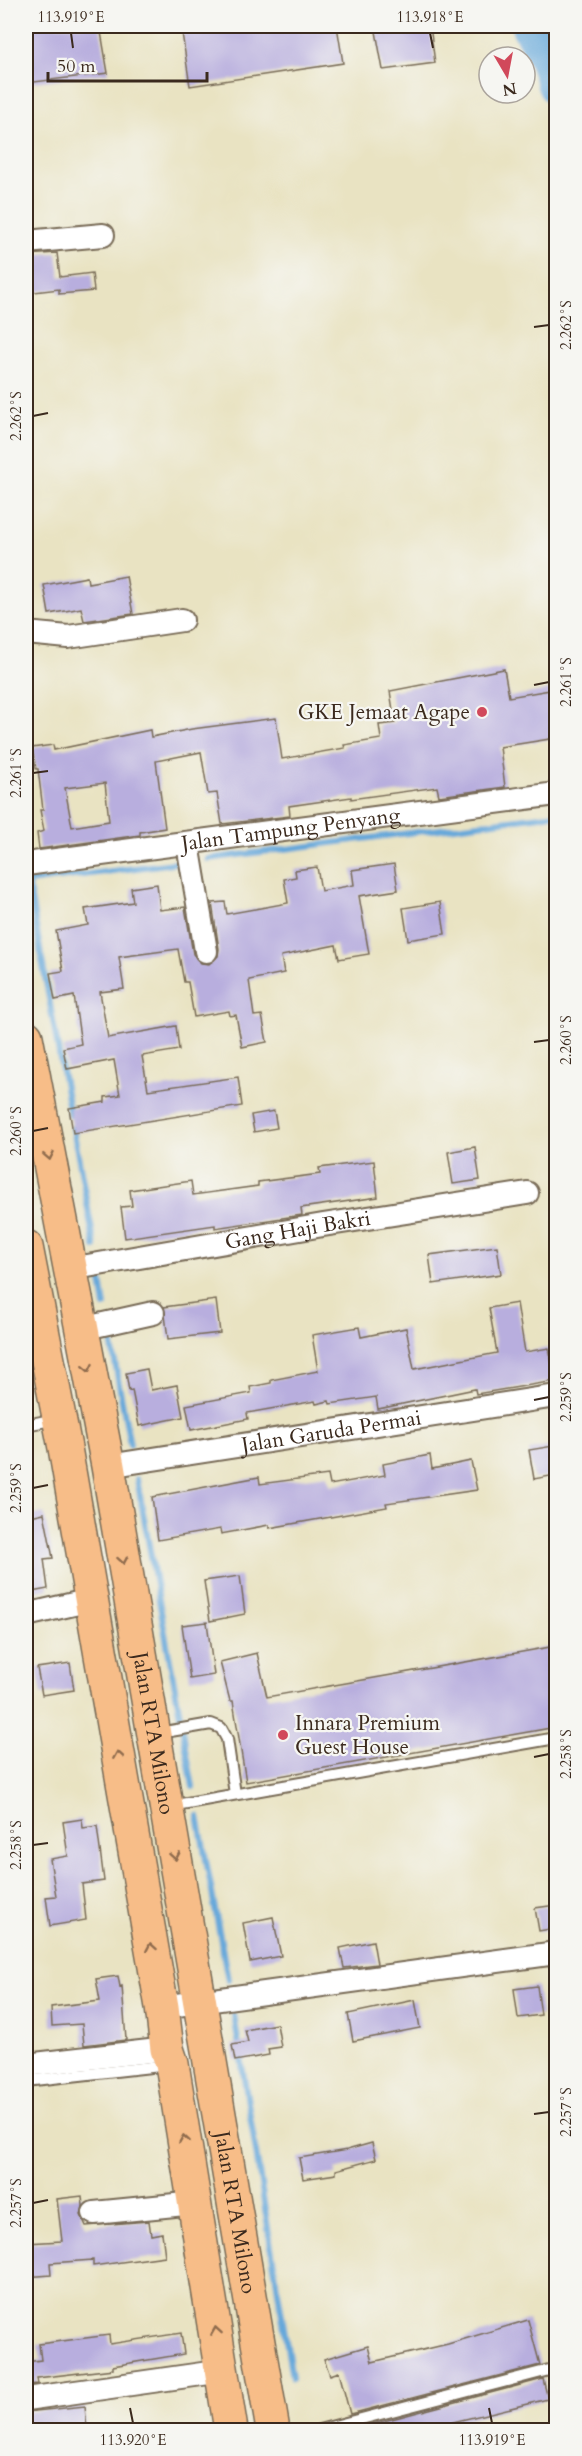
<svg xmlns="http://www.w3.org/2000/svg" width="582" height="2456" font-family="Cardo,serif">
  <rect width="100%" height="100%" fill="#f6f6f2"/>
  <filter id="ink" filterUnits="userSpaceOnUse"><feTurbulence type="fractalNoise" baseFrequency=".0167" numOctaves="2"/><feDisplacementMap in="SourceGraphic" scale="12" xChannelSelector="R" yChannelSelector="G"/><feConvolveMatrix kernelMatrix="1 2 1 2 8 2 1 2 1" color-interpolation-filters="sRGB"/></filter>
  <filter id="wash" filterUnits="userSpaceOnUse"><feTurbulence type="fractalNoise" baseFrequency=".008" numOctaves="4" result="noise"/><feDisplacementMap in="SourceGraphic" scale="24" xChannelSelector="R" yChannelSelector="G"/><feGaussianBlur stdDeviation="1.35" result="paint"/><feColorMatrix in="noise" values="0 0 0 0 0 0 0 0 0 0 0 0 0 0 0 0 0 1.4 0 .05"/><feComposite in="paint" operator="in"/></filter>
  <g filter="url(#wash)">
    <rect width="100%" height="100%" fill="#e9e3c2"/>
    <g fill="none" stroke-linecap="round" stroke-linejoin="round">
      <path stroke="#66a8da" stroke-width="6" d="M208,859l348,-45
        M70,1115l-42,-233 146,-19
        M73,1128l22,119
        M101,1281l4,25
        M111,1340l19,105
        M137,1479l56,308
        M198,1816l30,164
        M234,2015l58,363"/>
      <path stroke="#66a8da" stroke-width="38" d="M530,26l17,32 9,27"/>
    </g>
    <g id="blocks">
      <path fill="#b8aede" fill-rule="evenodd" d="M26,26h74l8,47 -82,10z
        M181,26h156l6,37 -153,23z
        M375,26h55l5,37 -52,7z
        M57,253l3,24 32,-4 2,18 -35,3v-5l-33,4v-38z
        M126,576l7,38 -49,7 -3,-13 -32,6 -5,-29 43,-8 1,6z
        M504,669l5,28 47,-8v49l-56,9 5,40 -66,9 -2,-9 -86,12v-2l-62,9 1,10 -68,8 -5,-31 -9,1 -7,-42 -45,9 9,67 -25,4v3l-101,14 -2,-16 7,-2 -4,-21h3l-5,-41h-2l-4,-21 21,-3 1,5 96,-20 1,7 41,-8 84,-11 6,41 63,-11 -1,-3 37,-6 -2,-14 16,-2 -5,-32zM105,783l4,38 -37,6 -7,-39z
        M394,864l4,26 -39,6 10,58 -30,5 -3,-14 -55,11 3,17 -35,7 5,36 8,-1 5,27 -25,5 -6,-32 -6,1 -1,-5 -35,6 -6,-35h-4l-6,-33 -59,8 5,32 -24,3 8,46 68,-12 3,24 -37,6 6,34 90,-13 4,29 -169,27 -4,-25 36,-6v-5l15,-2 -6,-35 -47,9 -4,-21 18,-4 -7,-48 -19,4 -5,-27 13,-2 -7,-40 32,-6 -3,-16 48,-7 -2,-14 26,-4 3,26 25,-3 8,47 8,9 8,1 9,-8 1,-7 -7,-46 13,-1 2,12 61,-11 -4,-24 12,-2 -1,-7 22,-3 4,24 33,-6 -2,-15z
        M440,902l5,32 -37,6 -5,-32z
        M274,1111l3,17 -23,4 -3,-17z
        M475,1147l5,33 -27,4 -5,-32z
        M374,1161l4,36 -77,11 1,7 -87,13v-3l-90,13 -4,-31 11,-1 -2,-16 61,-9 2,14 65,-9v-4l62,-8 -1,-6z
        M497,1246l4,28 -68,10 -4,-29z
        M216,1300l4,33 -52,6 -4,-32z
        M517,1303l8,49 24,-4 6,33 -79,13 -1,-5 -97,20 -2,-12 -46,7 -1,-3 -13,3 -1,-3 -68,12 1,6 -57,11 -5,-25 65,-12 -1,-6 21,-4v-3l47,-9 -6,-36 47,-8 2,10 45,-9 8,41 83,-16 -8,-45z
        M147,1369l4,21 26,-5 6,32 -44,9 -7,-36 -3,1 -3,-18z
        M553,1446l3,29 -22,4 -5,-29z
        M430,1455l2,14 39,-8 6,29 -91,13 1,4 -118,21v-3l-48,9 -1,-5 -62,11 -6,-43 107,-20 1,7 68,-9 2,10 55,-10 -2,-11z
        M44,1513l9,45 -9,1 4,30 -22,4v-76z
        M240,1576l5,38 -35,7 -6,-40z
        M207,1622l7,53 -24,4 -8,-54z
        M556,1646v81l-310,55 -13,-81h-3l-10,-39 37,-9 10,44z
        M70,1663l4,27 -32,5 -5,-27z
        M82,1819l1,9 14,-2 7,55 -22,3 4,36 -36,6 -4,-29 10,-1 -6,-37 18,-3 -5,-34z
        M556,1905v23l-17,3 -4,-23z
        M273,1917l8,39 -31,6 -7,-39z
        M373,1941l4,23 -33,4 -4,-20z
        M118,1976l2,11 2,-1 4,54 -42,5 -2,-21 -30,2 -1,-19 49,-6 -4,-22z
        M537,1986l4,29 -23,3 -4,-29z
        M415,2000l5,28 -67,13 -5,-27z
        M277,2024l4,23 -13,2 1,6 -34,6 -3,-16 16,-3 -3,-12z
        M372,2143l4,16 -40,11v4l-33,5 -4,-21 48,-8z
        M82,2196l1,10 -2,9 5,11 63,-5 2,14 11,-2 3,23 -72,10v-6l-43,3 1,12 -25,2v-34l36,-2 -5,-42z
        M528,2320l12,45 -190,49 -11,-42 -9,3 -6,-16 44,-13 4,16 76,-18z
        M181,2333l3,21 -71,12v3l-76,9 1,6 -12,1v-23l15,-2 -2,-16 70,-9 1,9z
        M543,2379l5,20 -128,31h-66v-1z
        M85,2406l2,24h-61v-18z"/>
    </g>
  </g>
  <g filter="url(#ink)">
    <use href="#blocks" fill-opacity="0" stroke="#786b57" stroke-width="1.5"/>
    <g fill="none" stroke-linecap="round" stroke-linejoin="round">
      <g stroke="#786b57" stroke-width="14">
        <path id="service" d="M26,1425l30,-6
          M159,1733l52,-9 10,4 6,11 8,55
          M170,1806l386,-68
          M26,2081l143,-16
          M319,2430l230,-60"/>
      </g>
      <g stroke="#786b57" stroke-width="26">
        <g id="minor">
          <path d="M26,242l77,-7"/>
          <path d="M26,633l42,4 114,-17"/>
          <path d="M188,844l18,107"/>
          <path id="s1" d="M26,864l530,-70"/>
          <path id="s2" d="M70,1269l253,-44 204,-32"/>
          <path d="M81,1329l72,-16"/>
          <path id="s3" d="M108,1466l448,-70"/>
          <path d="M26,1615l65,-15"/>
          <path d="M162,2007l394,-54"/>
          <path d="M26,2065l141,-16"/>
          <path d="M94,2213l101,-10"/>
          <path d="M26,2399l197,-28"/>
        </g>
      </g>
      <g stroke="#786b57" stroke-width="36">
        <g id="trunk">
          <path id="s4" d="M26,1037l82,429 165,964"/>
          <path d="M26,1247l39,201 97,559 5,42 5,15 59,366"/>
        </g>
      </g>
      <use href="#service" stroke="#fff" stroke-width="10"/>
      <use href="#minor" stroke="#fff" stroke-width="22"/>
      <use href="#trunk" stroke="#f7bd88" stroke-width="33"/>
    </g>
    <defs><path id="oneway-chevron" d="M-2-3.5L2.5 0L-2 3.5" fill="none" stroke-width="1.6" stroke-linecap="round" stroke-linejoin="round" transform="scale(1.5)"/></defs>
    <g stroke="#906c4e">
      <use href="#oneway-chevron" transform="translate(49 1156) rotate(79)"/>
      <use href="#oneway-chevron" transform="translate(88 1368) rotate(79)"/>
      <use href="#oneway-chevron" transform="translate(123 1560) rotate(80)"/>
      <use href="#oneway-chevron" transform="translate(118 1755) rotate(-99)"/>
      <use href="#oneway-chevron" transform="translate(175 1856) rotate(80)"/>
      <use href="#oneway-chevron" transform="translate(151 1947) rotate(-100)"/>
      <use href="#oneway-chevron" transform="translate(184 2139) rotate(-99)"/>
      <use href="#oneway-chevron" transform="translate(216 2331) rotate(-99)"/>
    </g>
  </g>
  <path fill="none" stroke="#3b2a1e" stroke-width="2" d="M71,33l2,15M430,33l3,15M534,327l15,-2M33,416l15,-3M534,685l15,-3M33,773l15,-2M534,1042l15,-2M33,1131l15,-3M534,1400l15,-3M33,1488l15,-3M534,1757l15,-3M33,1845l15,-2M534,2114l15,-2M33,2203l15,-3M130,2408l3,15M489,2408l3,15"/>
  <g fill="#d1495b" stroke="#f6f6f2" stroke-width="2">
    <circle cx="482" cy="712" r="6"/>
    <circle cx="283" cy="1735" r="6"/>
  </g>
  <g text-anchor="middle" stroke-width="4.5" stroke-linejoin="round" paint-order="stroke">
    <g font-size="21" fill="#3b2a1e" stroke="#f6f6f2" text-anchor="end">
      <text x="470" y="719">GKE Jemaat Agape</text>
      <text x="295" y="1730" text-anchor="start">Innara Premium<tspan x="295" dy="24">Guest House</tspan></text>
    </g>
    <g font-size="21" fill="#3b2a1e" stroke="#f6f6f2">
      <text dy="7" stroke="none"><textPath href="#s1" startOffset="267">Jalan Tampung Penyang</textPath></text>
      <text dy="7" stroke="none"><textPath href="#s2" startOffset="231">Gang Haji Bakri</textPath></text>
      <text dy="7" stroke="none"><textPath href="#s3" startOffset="226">Jalan Garuda Permai</textPath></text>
      <text dy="7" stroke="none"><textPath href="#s4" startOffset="708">Jalan RTA Milono</textPath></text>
      <text dy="7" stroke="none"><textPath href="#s4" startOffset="1194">Jalan RTA Milono</textPath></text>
    </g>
  </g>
  <rect width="582" height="2456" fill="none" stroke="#f6f6f2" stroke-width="66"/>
  <g transform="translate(507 75) rotate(170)"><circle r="28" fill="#f6f6f2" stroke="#aba49d" stroke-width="1.5"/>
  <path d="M0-4.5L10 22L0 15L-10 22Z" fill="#d1495b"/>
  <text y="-9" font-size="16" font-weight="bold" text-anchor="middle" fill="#3b2a1e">N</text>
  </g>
  <path d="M48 72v9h159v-9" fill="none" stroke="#3b2a1e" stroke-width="3"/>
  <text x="57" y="72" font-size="18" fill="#3b2a1e" stroke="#f6f6f2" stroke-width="4.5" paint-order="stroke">50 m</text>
  <rect x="33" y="33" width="516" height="2390" fill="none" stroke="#3b2a1e" stroke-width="2"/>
  <g font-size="15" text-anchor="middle" fill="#3b2a1e">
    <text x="71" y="22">113.919°E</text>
    <text x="430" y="22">113.918°E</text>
    <text transform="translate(566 325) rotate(-90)" y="5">2.262°S</text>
    <text transform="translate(16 416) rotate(-90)" y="5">2.262°S</text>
    <text transform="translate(566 682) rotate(-90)" y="5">2.261°S</text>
    <text transform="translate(16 773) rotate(-90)" y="5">2.261°S</text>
    <text transform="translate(566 1040) rotate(-90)" y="5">2.260°S</text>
    <text transform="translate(16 1131) rotate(-90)" y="5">2.260°S</text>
    <text transform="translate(566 1397) rotate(-90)" y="5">2.259°S</text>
    <text transform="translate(16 1488) rotate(-90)" y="5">2.259°S</text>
    <text transform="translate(566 1754) rotate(-90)" y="5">2.258°S</text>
    <text transform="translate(16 1845) rotate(-90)" y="5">2.258°S</text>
    <text transform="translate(566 2112) rotate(-90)" y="5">2.257°S</text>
    <text transform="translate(16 2203) rotate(-90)" y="5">2.257°S</text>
    <text x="133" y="2445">113.920°E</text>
    <text x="492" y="2445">113.919°E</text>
  </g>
</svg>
